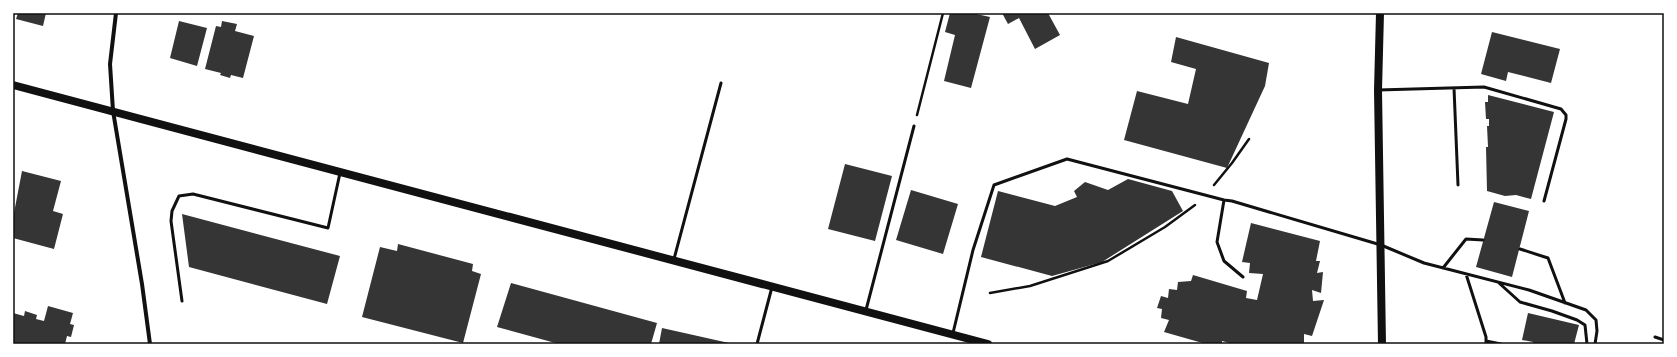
<svg xmlns="http://www.w3.org/2000/svg" width="1677" height="357" font-family="Manrope,sans-serif">
  <rect width="100%" height="100%" fill="#fff"/>
  <path fill="#353535" d="M18,13h28l-3,13 -27,-7z
    M950,13h22l18,4 -19,71 -27,-7 11,-46 -10,-3z
    M1002,13h46l12,22 -25,14 -16,-31 -11,6z
    M179,21l28,7 -10,38 -27,-8z
    M222,21l15,3 -2,7 19,5 -11,42 -12,-3 -1,3 -10,-3 1,-2 -16,-4 11,-43 5,1z
    M1492,32l68,17 -9,34 -43,-11 -2,9 -25,-7z
    M1176,37l93,26 -4,23 -38,82 -103,-28 13,-49 51,13 8,-35 -25,-7z
    M1488,95l66,17 -23,87 -15,-4 -11,1 -18,-5 -1,-44h2l-1,-21h2v-7h-3l-1,-17h3z
    M845,164l47,12 -17,65 -47,-12z
    M22,171l39,10 -8,30 10,3 -9,35 -41,-11v-20z
    M1128,179l44,12 11,20 -81,51 -50,14 -71,-19 17,-66 57,15 22,-9 -3,-6 11,-9 23,8z
    M911,190l47,14 -15,50 -47,-14z
    M1494,202l35,9 -17,66 -36,-10z
    M182,214l158,42 -13,48 -138,-37z
    M1251,223l69,18 -4,20h4l-3,12 6,-1 -2,21 -9,-3 1,11 11,-1 -12,36 -8,-2v10h-71l-11,-3v3h-16l-42,-12 5,-12 -8,-2 1,-9 -5,-1 4,-12 7,2 1,-9 8,1 1,-8 13,-1 2,-6 54,16 -1,7 11,2 6,-26 -14,-1 1,-10 -8,-1z
    M398,244l75,20 -1,7 9,3 -18,69 -101,-26 18,-70 17,4z
    M511,283l146,40 -6,21h-92l-62,-17z
    M48,306l25,7 -3,11 4,1 -3,12 -4,-1 -2,8h-52v-31l11,3 1,-5 12,4 -1,4 8,2z
    M1528,313l51,12 -5,19h-41v-2l-11,-2z
    M662,328l67,15 -1,1h-69z"/>
  <g fill="none" stroke-linecap="round" stroke-linejoin="round">
    <path stroke="#111" stroke-width="2.5" d="M917,115l26,-102
      M1214,185l18,-22 17,-24
      M990,293l40,-7 78,-25 57,-34 30,-22"/>
    <path stroke="#111" stroke-width="3" d="M1454,88l4,97
      M1378,90l106,-3 77,22 5,6v4l-22,82
      M1224,200l-7,42 7,19 19,16
      M1520,249l28,9 17,45
      M674,259l47,-176
      M1443,268l23,-29 17,1
      M1466,274l20,63v7
      M1499,283l21,19 32,9 25,9 8,5 2,19
      M182,301l-11,-80 1,-10 7,-15 14,-2 135,34 12,-55
      M866,310l48,-184
      M953,333l20,-83 21,-65 73,-26 157,41 8,1 149,44 43,18 105,27 57,20 10,10 1,11 -2,13
      M1655,337l9,3
      M1486,341l15,3
      M757,344l15,-57"/>
    <path stroke="#111" stroke-width="4" d="M116,13l-6,51 3,47 29,173 8,60"/>
    <path stroke="#111" stroke-width="8" d="M1380,13l-2,77 4,254
      M13,85l975,259"/>
  </g>
  <rect width="1677" height="357" fill="none" stroke="#ffffff" stroke-width="28"/>
  <rect x="14" y="14" width="1649" height="329" fill="none" stroke="#111" stroke-width="1.5"/>
</svg>
